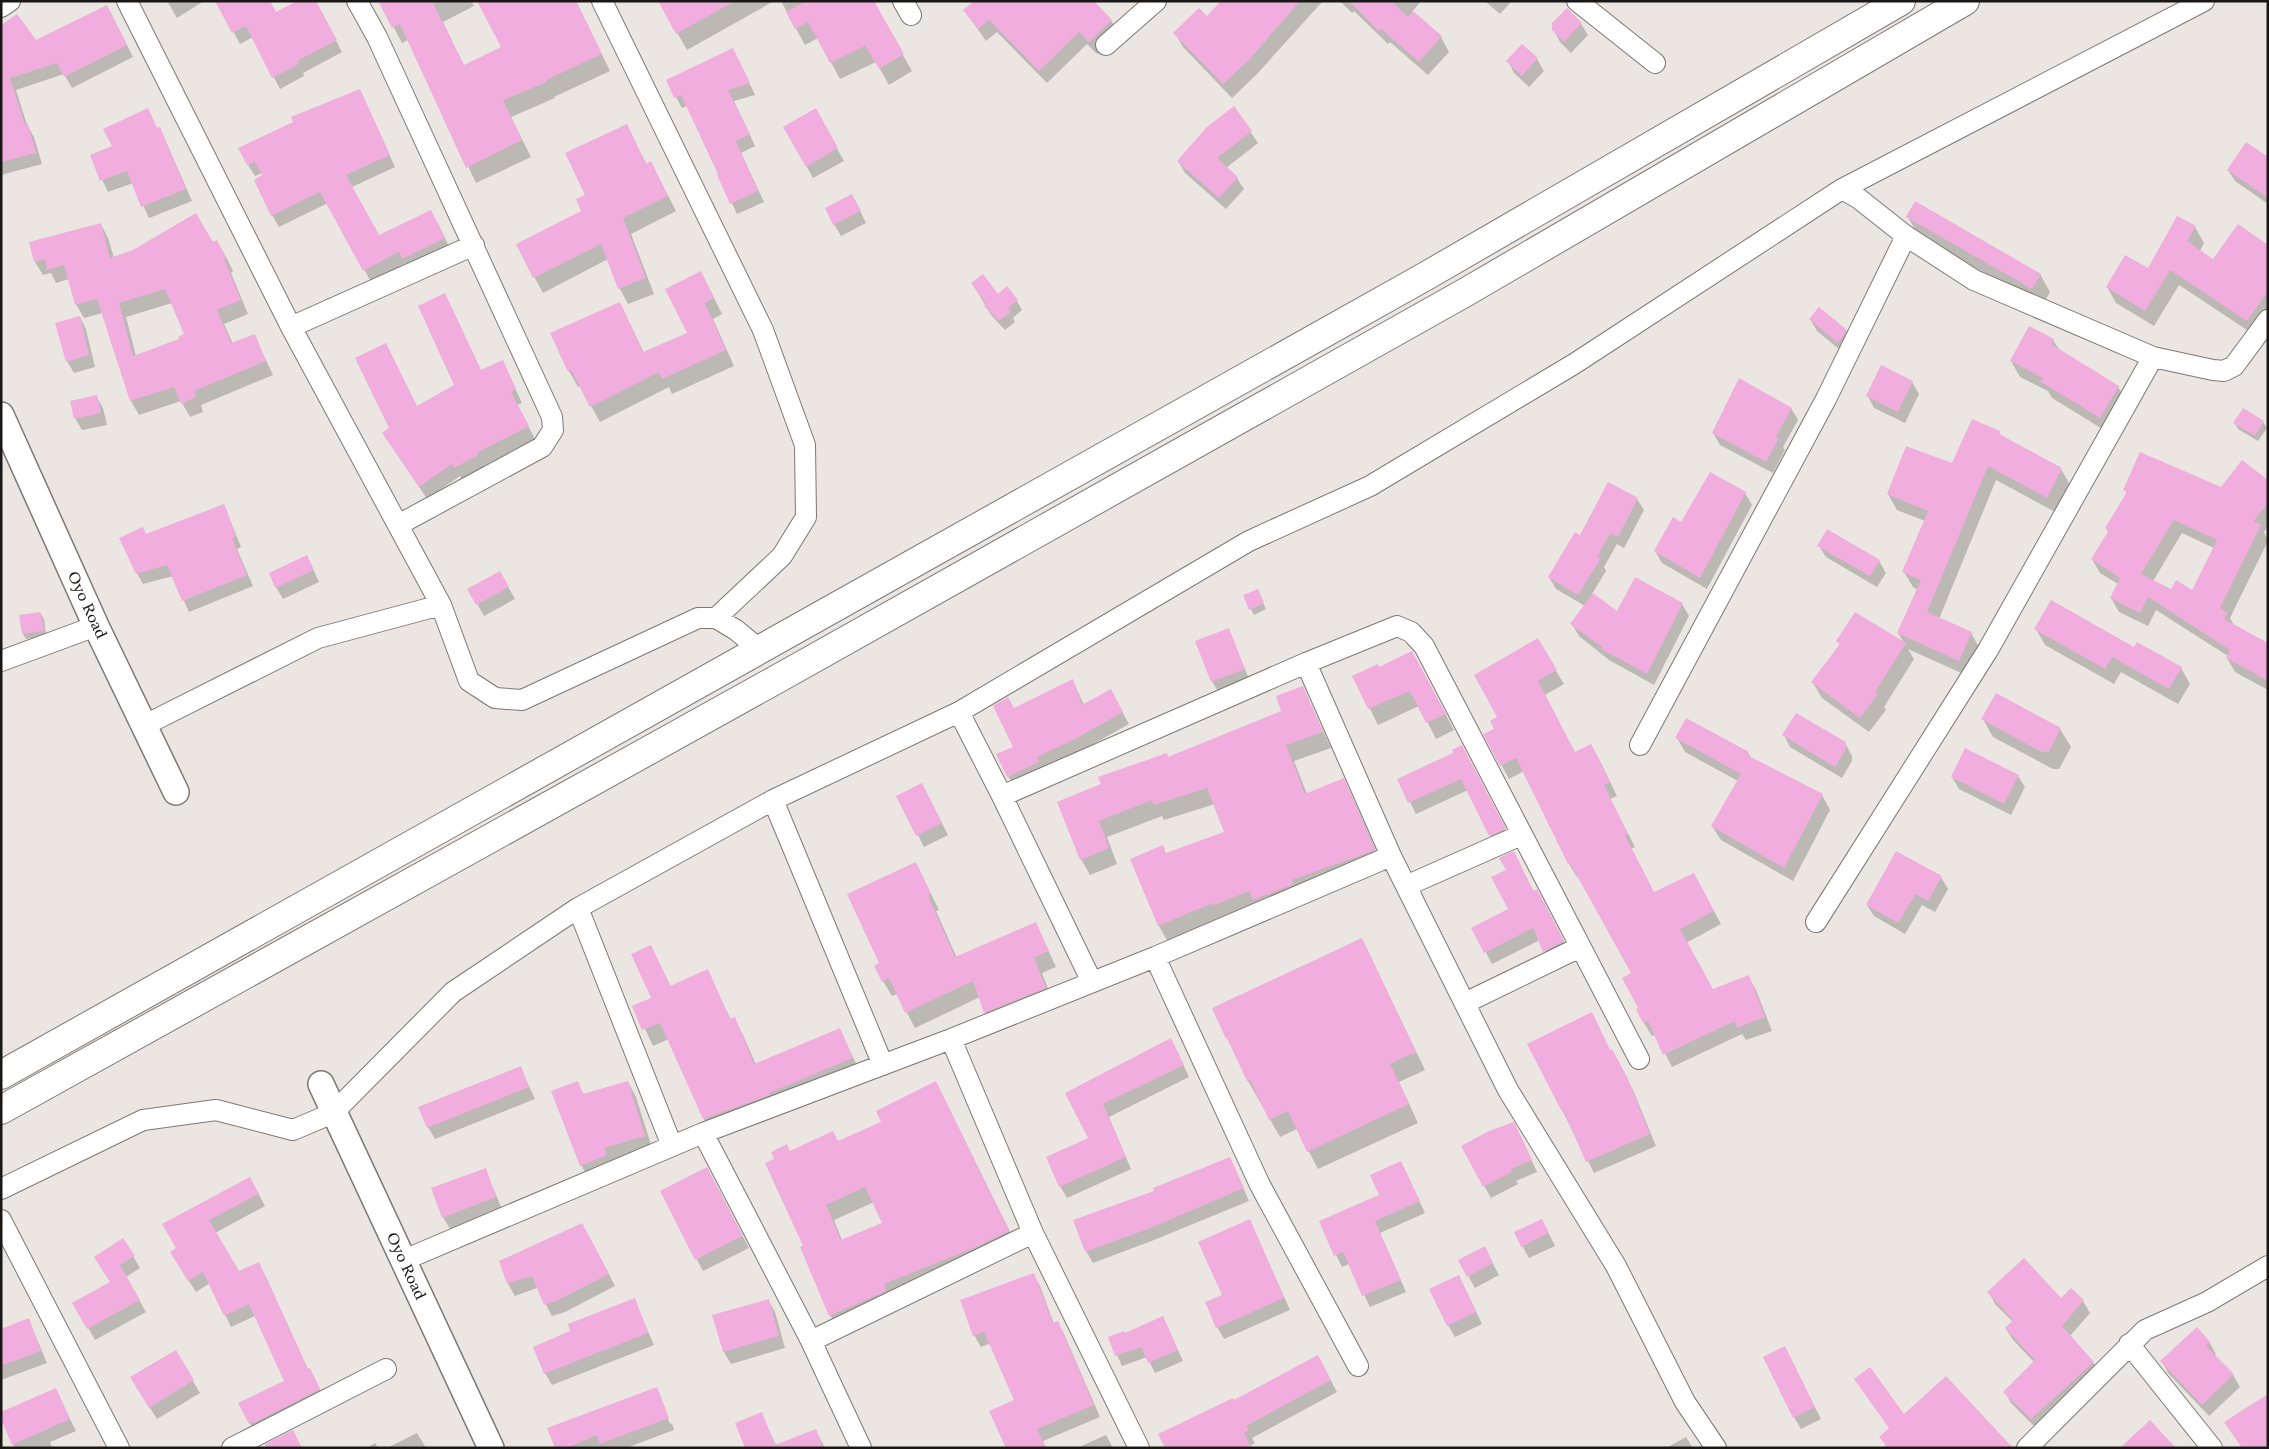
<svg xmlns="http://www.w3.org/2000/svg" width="2269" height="1449" font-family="'Libre Baskerville',serif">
  <rect width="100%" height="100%" fill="#ebe6e1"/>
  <path fill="#0003" fill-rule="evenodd" d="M167,1h37l-27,17z
    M217,1l59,12 39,-12 27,51 -39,21 1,3 -24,13 -27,-52 -13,7z
    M380,1h91l3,5 -31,16 21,44 39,-18 73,-47 34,70 -56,26 1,1 -44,19 20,40 -55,26 -68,-143 -6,3z
    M659,1h115l-87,49z
    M781,1h85l8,3 38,67 -23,14 -13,-23 -36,17 -22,-41 -13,7z
    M1222,1h101l-66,73 -25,24 -49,-51 -8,-14 32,-15z
    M1340,1h81l-9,11 29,25 8,15 -21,23 -38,-33 -2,2 -34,-33 -2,2z
    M1485,1h27l-12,13z
    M965,11l146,9 7,13 -21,21 -10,-10 -40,39 -50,-51 -11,9z
    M113,18l20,39 -61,31 -8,-14 -48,16 11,35 7,12 8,27 -41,11v-148l35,15z
    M1581,24l7,11 -17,18 -11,-11 -7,-13z
    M1522,45l15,14 7,12 -15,16 -15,-14 -6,-12z
    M739,61l16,34 -21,6 21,45 -14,7 23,49 -27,12 -50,-108 -5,2 -6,-11z
    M360,90l35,77 -43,20 27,50 59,-14 13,28 -41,19 -4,-7 -35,19 -43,-79 -49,24 -7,-12 -10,-42 -7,3 -7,-11z
    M1234,108l24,35 -32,25 11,10 7,11 -18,20 -41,-36 -7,-12z
    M815,110l29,51 -31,17 -28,-51z
    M626,125l21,40 12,13 17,33 -45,23 23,60 -26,10 -8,-15 -12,-30 -65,34 -26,-48 66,-34z
    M160,128l32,73 -43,17 -16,-35 -25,9 -17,-36z
    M2268,158v46l-33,-23 -7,-11z
    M858,207l8,16 -25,13 -7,-12z
    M1908,217l132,57 10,18 -8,14 -124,-71z
    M101,224l7,14 6,20 98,-14 13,11 8,16 -2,2 17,41 -24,10 9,20 21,-9 19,40 -72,30 2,7 -13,5 -9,-16 -42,14 -8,-14 -28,-88 -19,5 -8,-14 -7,-25 -13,4 -5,-10 -8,2 -8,-13zM172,303l13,32 -4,4 -45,17 -10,-39z
    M2195,227l9,16 -4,8 13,9 55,-14v73l-12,17 -77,-51 -25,41 -38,-23 -9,-16 41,-17z
    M972,283l25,13 20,5 5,9 -9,8 2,4 -10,8 -14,-15z
    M709,288l13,26 -9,5 21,47 -62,28 -3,-7 -69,35 -20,-36 -2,1 -9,-16 51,-68 24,50 45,-20z
    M80,317l6,12 9,38 -21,6 -7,-12z
    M1810,319l36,11 7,12 -8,12 -28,-23z
    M2053,340l7,11 58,36 10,16 -19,30 -57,-35 -4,-7 -28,-14 -9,-16z
    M482,371l27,4 13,28 -5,2 18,34 -52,27 1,2 -22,12 -2,-4 -33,23 -43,-66 33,-26z
    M1739,380l52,28 7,12 -15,27 2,3 -12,23 -53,-28 -7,-12z
    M1912,382l7,12 -14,29 -31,-15 -6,-12z
    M96,396l7,12 4,17 -25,5 -7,-12z
    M2244,409l19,13 4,6 -9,13 -20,-12 -3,-6z
    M1999,432l3,5 59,32 9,16 -15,27 -59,-32 -57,139 32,14 9,16 -12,27 -60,-27 6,10 -30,48 2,3 -17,22 -47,-34 -9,-15 27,-38 -2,-4 66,2 -6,-10 20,-43 -5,-3 -9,-15 21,-51 -28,-11 -9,-16 64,-29z
    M2268,482v44l-4,6 4,9 -38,77 4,7 34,19v46l-33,-18 -8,-14 1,-2 -72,-46 -8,16 -29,-14 -8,-14 7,-14 -18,-11 -8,-14 17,-26 -3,-5 21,-34 -2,-4 96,-1zM2182,533l32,15 -22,44 -21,-2 -18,-9z
    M1745,493l7,12 -45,84 -45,-26 -7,-12 27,-28z
    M1637,499l7,11 -20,38 -7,-4 -13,23 2,4 -14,23 25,18 65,-8 7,12 -35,69 -45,-25 -30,-24 -7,-12 13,-18 -29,-17 -7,-12 31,-40z
    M224,505l17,42 -4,2 16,37 -64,26 -16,-36 -30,8 -6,-11 9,-38z
    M1819,546l60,15 7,12 -9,14 -51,-30z
    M313,569l6,13 -36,17 -7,-12z
    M500,573l15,26 -31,17 -15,-26z
    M1244,596h16l6,13 -12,6z
    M41,614l3,5 2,17 -20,3 -3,-5 -2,-18z
    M2036,629l98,19 47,20 9,16 -12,20 -57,-32 -7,12 -69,-39z
    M1228,630l22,51 -31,12 -7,-12z
    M1421,668l33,62 -18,9 -17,-33 -41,19 -24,-48 25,-8z
    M1556,671l8,13 -19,11 30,58 16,-8 8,14 18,37 -7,3 25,48 -4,2 23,44 47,-6 20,37 -35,19 27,47 35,-14 8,14 16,41 -26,9 -4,-6 -70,33 -17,-33 -3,2 -8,-13 -11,-49 -55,-98 -1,1 -8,-13 -45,-93 -15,8 -24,-44 11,-6 3,-11 -24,-42z
    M1073,681l11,24 26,-15 19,34 -114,64 -7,-12 6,-29z
    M1303,688l28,60 -37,13 13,33 36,-14 9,16 31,70 -215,76 -9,-16 -28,-66 36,-6 59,-21 -11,-29 -51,16 -2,-4 -55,21 10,27 -27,11 -9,-16 -23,-57 225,-91z
    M1983,719l77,10 11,18 -12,22h-6l-60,-32z
    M1784,735l61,8 7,13v5l-10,17 -52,-31z
    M1677,738l71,15 4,6 70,36 8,15 -37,71 -72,-41 -9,-14 26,-45 -53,-29z
    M1468,758l43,83 -14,6 -29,-57 -52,24 -17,-34z
    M2018,776l7,11 -14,28 -52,-26 -7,-12z
    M922,784l26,51 -24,12 -26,-51z
    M916,864l23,46 -3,1 21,47 79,-34 20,43 -14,6 12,31 -60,24 -9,-16 -5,-15 -65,31 -18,-34 -5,2 -9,-15 -2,-17z
    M1520,865l14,27 9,10 27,52 -19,9 -11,-23 -48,24 -19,-36 36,-18z
    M1941,877l7,12 -13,23 -13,-7 -17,29 -31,-18 -7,-11z
    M1362,939l63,131 -26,12 19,41 -100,46 -21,-40 -17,8 -32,-56 -35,-72z
    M651,946l20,41 36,-16 24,49 3,-1 9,16 13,30 84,-35 21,44 -148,61 -9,-16 -35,-80 -16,7 -19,-40 19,-7z
    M1177,1051l12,26 -80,40 22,52 -64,29 -7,-12 29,-47 -23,-46z
    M1610,1051l23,39 23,56 -62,27 -32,-63z
    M520,1067l15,32 -100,40 -7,-12z
    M577,1082l7,13 44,-13 8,15 17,54 -63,29 -9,-15z
    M936,1082l81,164 -178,84 -9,-15 -25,-68 -14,-94 47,-11 45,-20zM874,1202l9,21 -41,17 -8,-20z
    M1520,1135l17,37 -21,9 2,3 -27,14 -29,-51z
    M1230,1158l19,43 -95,39 -61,23 -7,-12 70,-59z
    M1401,1163l24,50 -45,20 26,59 -36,15 -21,-43 -7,3 -6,-12 45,-60z
    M485,1169l17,40 -52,20 -7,-12z
    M713,1180l36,68 -46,23 -42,-79z
    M257,1191l8,15 -50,27 24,40 26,2 43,95 18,31 -70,34 -6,-12 35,-42 -30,-65 -24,11 -21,-44 -14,9 -18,-28v-15l-14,-25z
    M1250,1221l40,89 -66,29 -7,-12z
    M1548,1232l7,14 -26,12 -14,-25z
    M589,1236l26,50 -50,26 -13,4 -15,-28 -22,8 -7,-12 -7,-22z
    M133,1256l7,12 -14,9 20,35 -51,28 -21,-37 37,-20 -9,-14z
    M1491,1260l8,15 -24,13 -15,-27z
    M1033,1274l7,12 14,38 4,-1 6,11 36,83 -57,24 3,7h-39l9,-48 -25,-57 -10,4 -7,-12z
    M1465,1288l17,36 -27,13 -7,-12z
    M2071,1290l12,11 7,12 -20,23 23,26 7,12 -62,56 -27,-27 -6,-11 29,-30 -21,-22 -7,-11 7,-7 -18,-18 -6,-12 72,8z
    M634,1300l20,45 -102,40 -7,-12 27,-42z
    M768,1300l7,12 10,36 -54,16 -7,-12 -10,-36z
    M29,1320l18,43 -46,17v-50z
    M1168,1328l15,33 -28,12 -8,-16 -25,9 -13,-29z
    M2209,1342l7,12 -2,2 19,19 7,12 -31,29 -41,-43 -6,-12z
    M1785,1348l36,71 -20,10 -7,-12z
    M175,1351l25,42 -43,26 -19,-30z
    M1324,1368l13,24 -85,46 3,5 -5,3 -84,2 67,-46z
    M1855,1379l49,37 106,32h-123l-6,-11 9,-8z
    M656,1388l6,11h-2l10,25 2,-1 2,7 -48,18h-70z
    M55,1389l21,42 -26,11 2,6h-37l-14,-32z
    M761,1414l15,31 40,-14 9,17h-79z
    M417,1433l9,15h-39z
    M1106,1435l7,13h-36z
    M1686,1437l7,11h-27z
    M375,1443l3,5h-11z"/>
  <path fill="#f0addd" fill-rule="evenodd" d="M215,1h55l6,11 21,-11h19l21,39 -40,21 2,3 -27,14 -26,-52 -14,7z
    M378,1h54l32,64 37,-18 -24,-46h99l26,53 -56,26 1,2 -44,18 19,40 -56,28 -66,-144 -8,4z
    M658,1h77l-59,33z
    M806,1h68l30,53 -25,15 -14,-23 -35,17 -22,-41 -13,7 -9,-17z
    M974,1h120l18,19 -23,22 -10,-10 -40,39 -50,-51 -11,9 -15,-19z
    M1221,1h79l-51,59 -26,24 -50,-51 26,-25 8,8z
    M1349,1h42l17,16 5,-6 29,25 -23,26 -38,-33 -2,2z
    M107,5l20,40 -63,32 -7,-14 -47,15 15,47 3,-1 8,29 -35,9v-137l16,-11 19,26z
    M1567,8l15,15 -18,19 -12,-12v-7z
    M1522,44l16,14 -16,18 -16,-15z
    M733,48l17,35 -22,7 22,44 -14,7 22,50 -28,13 -13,-29 1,-1 -37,-79 -7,3 -8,-18z
    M360,89l30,66 -44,20 33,60 52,-25 14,28 -43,21 -3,-7 -36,19 -43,-79 -49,24 -17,-36 8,-5 -7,-13 -8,3 -9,-17 55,-26 -2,-5z
    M1234,106l18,25 -35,27 21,19 -19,21 -42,-37 30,-34z
    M148,108l9,20 3,-1 26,62 -45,18 -14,-36 -27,10 -10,-26 22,-9 -9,-17z
    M816,108l22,40 -32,19 -23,-40z
    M627,124l19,40 5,-3 17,35 -45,22 23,60 -28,11 -17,-45 -68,34 -17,-34 65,-33 -5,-12 9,-4 -20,-42z
    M2246,142l22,15v41l-41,-28z
    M852,194l9,17 -28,14 -8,-17z
    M1915,201l126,73 -9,15 -126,-72z
    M196,213l17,29 4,-2 9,17 -2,2 17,41 -24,10 14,33 24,-9 11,27 -72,30 2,6 -15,7 -7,-17 -44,14 -33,-102 -22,6 -11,-40 -17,5 -2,-11 -11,3 -5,-20 72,-19 9,35 23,-8zM165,289l19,45 -6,3 1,2 -46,17 -14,-53z
    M2177,216l19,10 -9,15 26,18 25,-35 30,21v46l-21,30 -77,-51 -25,41 -39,-24 19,-32 23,13z
    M701,271l13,27 -9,5 21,47 -64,29 -3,-7 -69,35 -19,-37 -3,2 -18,-39 70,-31 23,50 44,-19 -22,-44z
    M983,274l15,20 9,-8 11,14 -10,8 3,4 -12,9 -15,-15 2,-2 -15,-21z
    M445,293l36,77 22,-10 13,29 -5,3 18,34 -52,27 1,2 -24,13 -2,-4 -33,23 -37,-54 7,-5 -34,-70 31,-15 31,63 37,-21 -36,-79z
    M1819,307l28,23 -9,13 -29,-24z
    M80,316l9,39 -23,7 -11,-39z
    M2029,326l25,13 -3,5 68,42 -19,32 -59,-36 2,-4 -33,-17z
    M1881,365l32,16 -15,31 -32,-16z
    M1739,378l53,30 -16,28 3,2 -13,24 -54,-29z
    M97,395l4,18 -27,6 -4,-18z
    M2243,408l21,13 -9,15 -22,-13z
    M1972,419l28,12 -1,3 63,34 -15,30 -59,-32 -61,146 45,20 -13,29 -62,-28 24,-53 -19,-8 26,-61 -41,-17 19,-48 46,17z
    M2140,452l81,35 21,-27 26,20v23l-14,18 7,4 -41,83 8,5 -4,6 44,24v38l-42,-23 4,-8 -82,-53 -8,16 -30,-15 10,-20 -29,-19 18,-29 -4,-2 22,-36 -4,-2zM2174,520l43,20 -25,50 -16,-10 -5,9 -30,-15z
    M1710,472l36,20 -46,86 -46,-27 19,-34 8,5z
    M1608,482l30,16 -20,39 -8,-4 -13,24 4,1 -23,37 -30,-18 27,-45 5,3z
    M224,504l12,32 -4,2 15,37 -65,26 -15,-36 -31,9 -17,-36 24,-11 3,7z
    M1827,529l53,31 -10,16 -53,-30z
    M307,555l7,15 -39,18 -6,-15z
    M500,571l9,16 -33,18 -9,-16z
    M1635,577l48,26 -36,71 -46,-25 1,-2 -32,-23 23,-31 24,18z
    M1258,589l6,14 -15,7 -6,-15z
    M2051,600l83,47 3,-5 45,25 -13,22 -57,-32 -7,12 -71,-40z
    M41,612l3,19 -22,3 -3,-19z
    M1855,612l51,31 -31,49 3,2 -18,24 -49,-36 29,-38 -4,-3z
    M1229,628l16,41 -34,13 -16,-41z
    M1538,638l19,32 -19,11 37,71 16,-8 19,38 -6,3 24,49 -3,1 29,57 40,-19 20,38 -34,18 33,60 36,-14 16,42 -28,11 -2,-7 -72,34 -15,-34 -5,2 -7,-14 2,-1 -16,-30 9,-5 -61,-110 -2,1 -52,-106 -16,8 -17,-32 11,-5 -4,-8 7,-4 -23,-42z
    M1412,651l34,63 -20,9 -16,-32 -42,18 -16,-33 26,-12 1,3z
    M1073,679l9,26 29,-16 12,23 -46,26 -40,19 2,5 -32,15 -11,-23 17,-7 -20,-41 15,-9 6,11z
    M1303,686l20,46 -37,13 19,49 39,-16 31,72 -83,30 2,4 -41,16 -4,-9 -35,14 -1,-2 -55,23 -28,-67 33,-14 3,8 58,-21 -17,-44 -53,17 -2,-5 -53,21 10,27 -29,12 -23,-58 44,-18 -3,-7 69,-24 1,4 113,-46 -5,-15z
    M1996,693l65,35 -12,24h-7l-61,-33z
    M1796,713l50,29v7l-11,18 -53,-32z
    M1686,718l63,34 -2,3 76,39 -39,74 -73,-42 30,-52 -66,-36z
    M1462,745l44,84 -17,7 -28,-57 -53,24 -11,-24 56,-26 -1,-3z
    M1965,748l54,27 -15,29 -53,-27z
    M922,783l20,40 -26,13 -20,-40z
    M1514,851l19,40 4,-2 27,52 -21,11 -10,-24 -49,25 -13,-25 37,-19 -17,-32 15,-7 -7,-12z
    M1896,851l46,25 -14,25 -12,-7 -18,29 -32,-18z
    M916,862l15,32 -3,2 27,61 81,-35 13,29 -15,7 12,30 -62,25 -11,-32 -68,32 -16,-35 -7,4 -8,-16 5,-3 -32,-69z
    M1362,938l54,114 -26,12 19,40 -102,48 -19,-41 -19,9 -19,-40 -3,1 -20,-43 -1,1 -14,-31z
    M651,945l19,41 38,-17 22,50 5,-2 19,47 86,-36 13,30 -84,35 1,2 -67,24 -43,-96 -18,7 -10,-24 19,-8 -20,-44z
    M1592,1012l18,38 2,-1 15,28 23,57 -64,28 -23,-52h-2l-34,-66z
    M1171,1038l13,27 -81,39 23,53 -67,30 -13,-30 42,-19 -23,-45z
    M521,1066l8,21 -102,41 -9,-21z
    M578,1081l5,13 45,-13 17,55 -41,12 3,7 -27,11 -29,-75z
    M936,1081l73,150 -35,17 -90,36 2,7 -57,25 -29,-69 3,-1 -38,-83 9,-4 -3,-7 16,-8 3,7 43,-20 5,10 43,-19 -5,-11zM865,1187l17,36 -41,17 -15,-35z
    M1514,1122l18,38 -21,9 1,3 -29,15 -22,-41 28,-15z
    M1230,1157l14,31 -96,41 -63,23 -12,-32 81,-29 -1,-3z
    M1401,1161l19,40 -45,20 26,59 -39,16 -19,-44 -9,4 -15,-35 60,-26 -9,-20z
    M707,1167l36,69 -48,24 -35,-69z
    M486,1168l10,29 -54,21 -11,-30z
    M250,1177l9,17 -50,26 30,51 20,-9 49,107 2,-1 10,21 -66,34 -1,-2 -4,3 -11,-21 46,-22 -35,-77 -25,12 -21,-44 -15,9 -18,-29 6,-4 -14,-24z
    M1250,1219l34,79 -68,30 -11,-26 17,-7 -24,-53z
    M1542,1219l7,14 -28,14 -7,-15z
    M582,1223l27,51 -51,26 -14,5 -12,-29 -25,8 -8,-23z
    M123,1238l12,18 -15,9 20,35 -53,29 -15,-26 38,-21 -16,-25z
    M1485,1246l8,17 -26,14 -9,-17z
    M2024,1258l37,40 10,-10 13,12 -22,26 32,36 -63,57 -28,-27 32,-32 -30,-32 8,-8 -26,-28z
    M1034,1273l19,50 5,-2 36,84 -57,24 9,19h-40l-17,-37 25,-11 -30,-68 -11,4 -13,-36z
    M1459,1275l17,37 -29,14 -18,-37z
    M635,1298l13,35 -104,41 -11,-27 37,-16 -2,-7z
    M769,1299l10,37 -56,16 -11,-37z
    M1163,1316l15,34 -30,13 -7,-16 -26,9 -7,-19 16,-6 1,2z
    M29,1318l12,33 -40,15v-37z
    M2197,1327l13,15 -4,4 28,28 -32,31 -42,-44z
    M1785,1346l30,61 -22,11 -30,-61z
    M176,1350l18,30 -45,28 -19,-31z
    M1318,1355l13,25 -85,46 3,5 -5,2 7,15h-86l-7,-14 75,-36 1,2z
    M1870,1367l34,47 42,-38 67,72h-124l-10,-11 10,-9 -35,-49z
    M657,1387l12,31 -69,26 -4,-9 -29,13h-12l-8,-20z
    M56,1388l14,31 -58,26 -11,-26v-7z
    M2268,1394v54h-26l-18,-26z
    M762,1412l13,33 41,-16 7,19h-78l-10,-25z
    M2150,1420l26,28h-56z
    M293,1430l9,18h-36l-1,-4z"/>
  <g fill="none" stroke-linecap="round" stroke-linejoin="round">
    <g stroke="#7d7874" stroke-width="22">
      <path id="minor" d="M127,1l164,326 150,278 28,76 26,17 27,2 176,-82h18l20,12 23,19
        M357,1l20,36 175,380 1,13 -11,17 -144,78
        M602,1l161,329 42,115 1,72 -24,39 -66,62
        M903,1l8,14
        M1577,1l78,62
        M1,7l9,-6
        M1106,45l50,-44
        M1842,189l16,9 48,38 68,44 179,77 60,13 11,1 10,-5 34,-46
        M291,327l183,-82
        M1,661l95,-35
        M1306,663l85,193 117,234 108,176 69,136 31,46
        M959,712l43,84 304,-133 91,-37 14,6 13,14 215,413
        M145,725l173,-87 123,-33
        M1640,745l186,-346 80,-163
        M1002,796l90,186
        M773,800l110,265
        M1406,886l115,-51
        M578,908l94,238
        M1816,922l172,-272 165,-293
        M1155,957l105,228 98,181
        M1465,1003l115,-56
        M951,1039l82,194 106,215
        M703,1133l108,208 50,107
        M1,1189l142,-69 73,-10 77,20 40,-17 120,-121 125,-84 195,-108 186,-88 290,-171 121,-55 204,-122 268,-175 362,-188
        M1,1220l118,228
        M404,1260l299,-127 248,-94 204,-82 236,-101
        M811,1341l222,-108
        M2129,1344l83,104
        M232,1448l154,-79
        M2027,1448l118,-118 62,-28 61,-36"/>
    </g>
    <g stroke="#7d7874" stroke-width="28">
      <path id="tertiary" d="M1,415l95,211 80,166
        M321,1084l170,364"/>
    </g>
    <g stroke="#7d7874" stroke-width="30">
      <path id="motorway" d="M1,1075l1425,-799 475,-275
        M1,1110l778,-432 687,-386 499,-291"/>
    </g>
    <use href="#minor" stroke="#fff" stroke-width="20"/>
    <use href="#tertiary" stroke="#fff" stroke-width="25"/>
    <use href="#motorway" stroke="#fff" stroke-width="28"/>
  </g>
  <g text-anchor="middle" stroke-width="4.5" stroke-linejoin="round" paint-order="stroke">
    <g font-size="14" fill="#1a1817" stroke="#fff">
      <text transform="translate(87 605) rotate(65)" y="5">Oyo Road</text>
      <text transform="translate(406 1266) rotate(65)" y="5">Oyo Road</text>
    </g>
  </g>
  <rect width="2269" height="1449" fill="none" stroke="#1a1817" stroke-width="5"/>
</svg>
